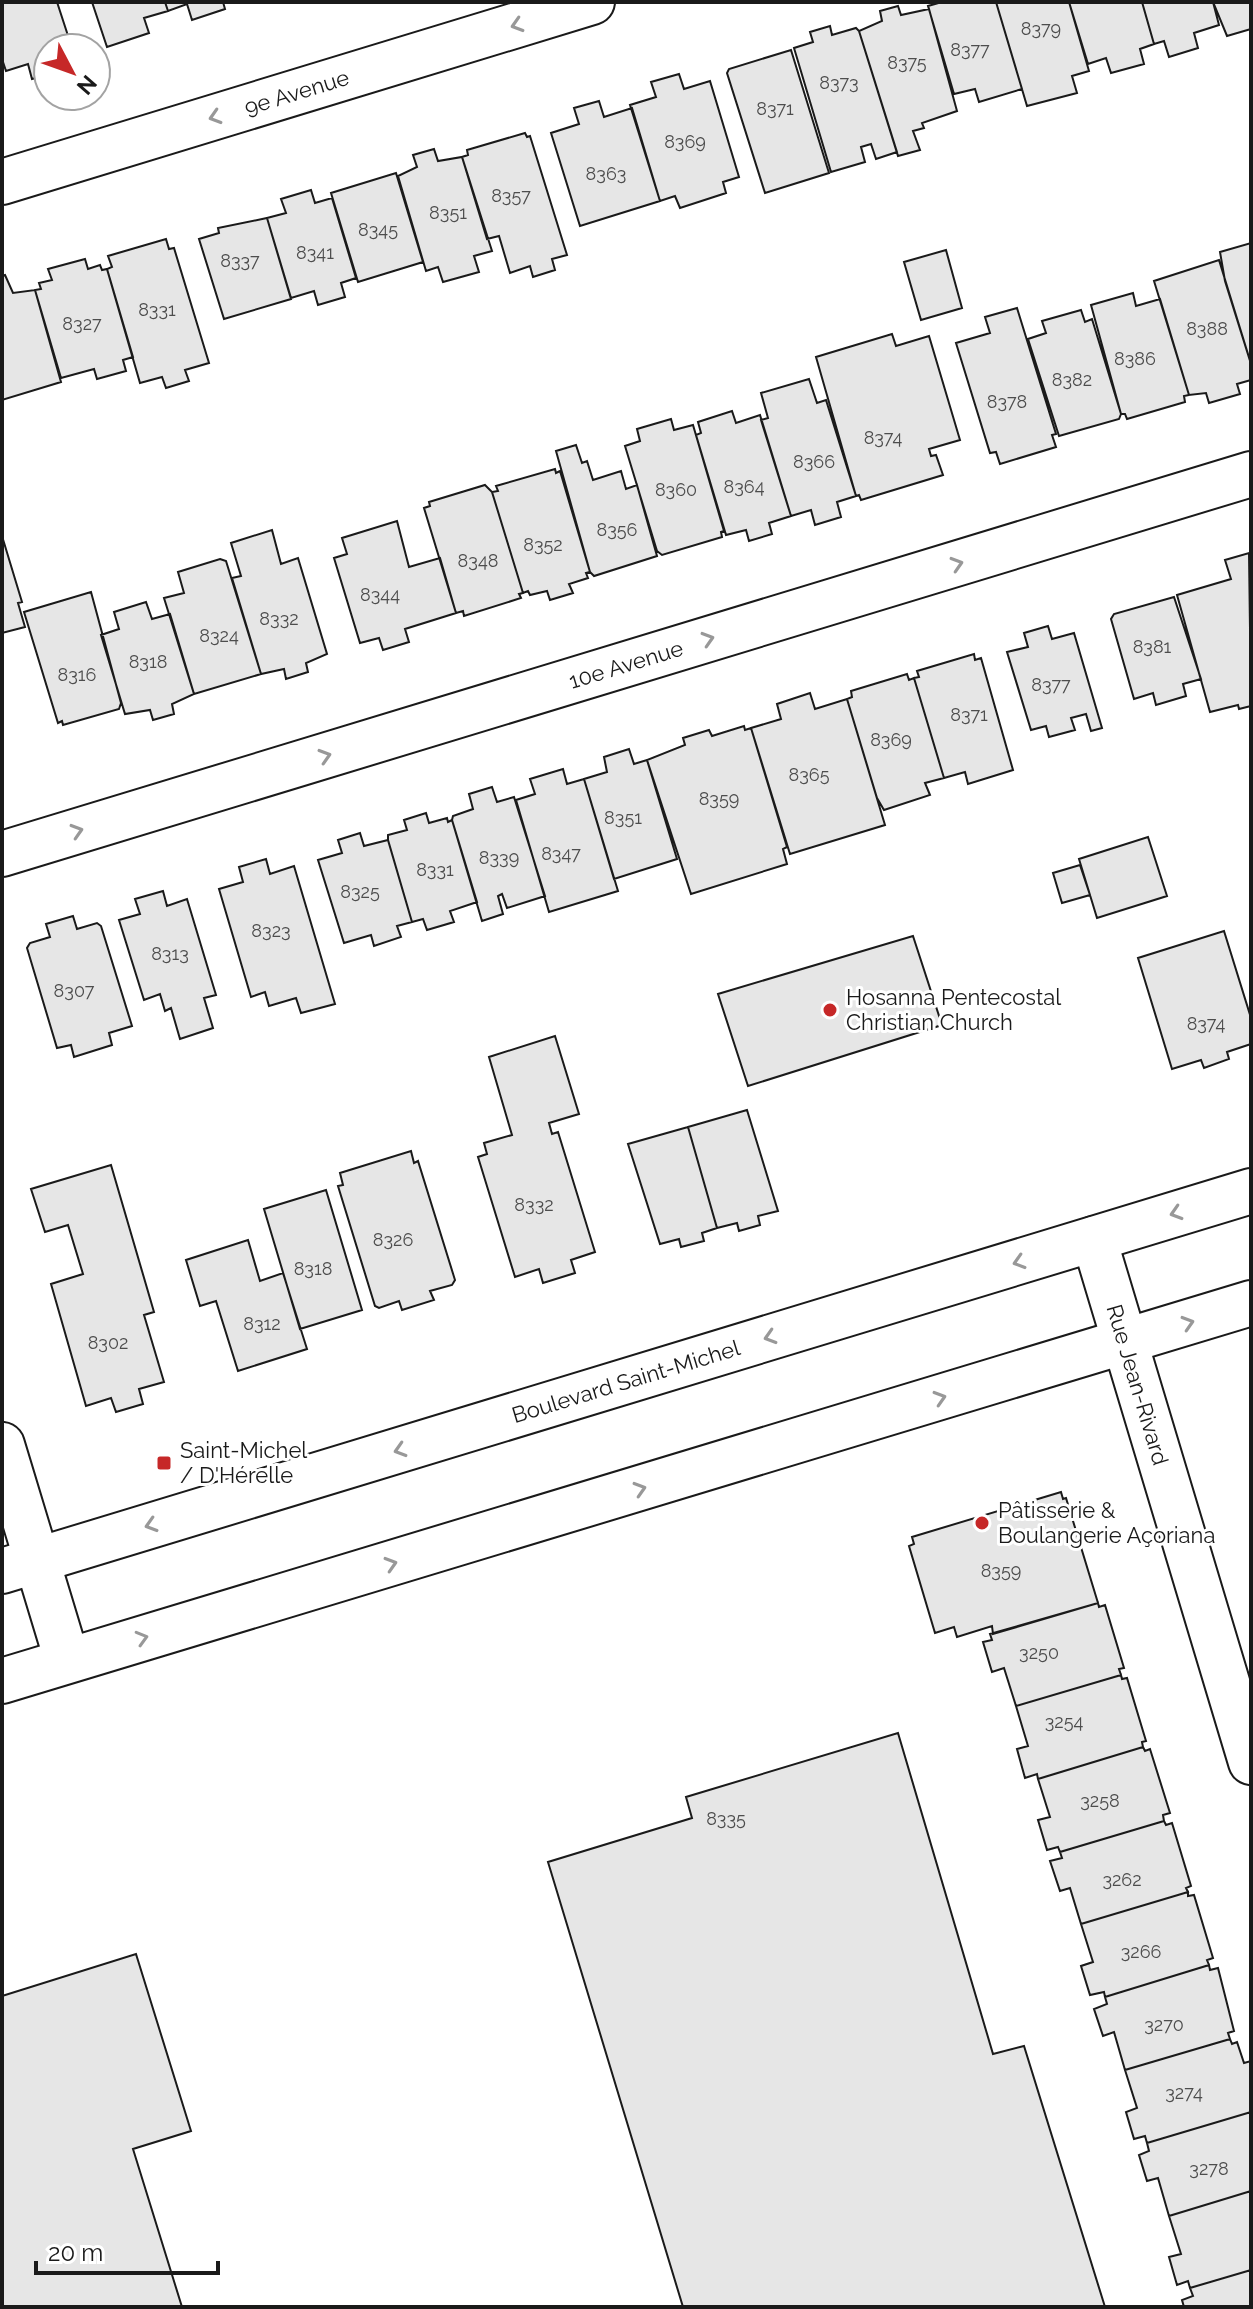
<svg xmlns="http://www.w3.org/2000/svg" width="1253" height="2309" font-family="Raleway,sans-serif">
  <rect width="100%" height="100%" fill="#fff"/>
  <path fill="#e6e6e6" stroke="#1a1a1a" stroke-width="2" d="M2,2h55l15,46h-24v27l-16,4 -4,-15 -22,7 -4,-12z
    M92,2h73l3,9 -24,7 5,15 -42,14z
    M165,2h58l2,7 -33,11 -5,-16 -19,7z
    M942,2h54l26,87 -43,13 -4,-13 -21,5 -26,-88z
    M996,2h73l20,69 -17,5 5,17 -50,13z
    M1069,2h73l12,42 -14,5 4,15 -33,9 -5,-15 -18,6z
    M1142,2h71l6,23 -25,8 4,15 -29,9 -5,-16 -10,3z
    M1213,2h38v27l-24,7z
    M898,6l3,9 28,-6 28,102 -35,12 2,5 -11,3 7,19 -22,6 -39,-125 23,-10 -2,-10z
    M830,26l2,9 24,-7 3,3 38,121 -21,7 -5,-15 -10,3 4,15 -34,10 -37,-124 19,-6 -3,-10z
    M791,50l38,123 -64,20 -38,-120 2,-4z
    M679,74l5,15 26,-8 29,96 -16,5 3,11 -46,15 -5,-12 -15,5 -30,-96 26,-8 -5,-15z
    M599,101l5,16 28,-9 28,93 -80,25 -29,-93 28,-9 -5,-16z
    M525,133l2,4 3,-1 37,119 -15,4 3,11 -22,7 -3,-11 -20,7 -11,-37 -12,3 -25,-82 6,-2 -1,-5z
    M434,149l4,12 24,-4 30,94 -18,5 5,16 -36,10 -5,-15 -12,4 -28,-95 19,-9 -4,-12z
    M396,173l27,89 -65,20 -27,-89z
    M311,190l4,13 17,-5 24,80 -15,5 4,14 -27,8 -4,-14 -23,7 -24,-80 19,-5 -5,-14z
    M267,218l24,81 -67,20 -25,-80 20,-6 -1,-5z
    M166,239l3,10 5,-1 35,115 -24,7 4,11 -23,7 -4,-11 -22,6 -33,-114 5,-2 -4,-11z
    M1251,243v121l-26,-83 -5,-29z
    M946,250l16,58 -41,12 -17,-58z
    M85,259l3,10 12,-4 2,5 5,-1 26,88 -10,3 3,11 -29,8 -3,-10 -33,9 -26,-88 6,-1 -2,-6 13,-3 -4,-11z
    M1219,260l32,104v16l-14,4 3,10 -31,9 -3,-10 -17,2 -35,-114z
    M5,275l8,18 22,-3 26,92 -59,18v-124z
    M1133,293l3,13 24,-7 29,96 -5,1 1,6 -58,17 -2,-5h-4l-30,-109z
    M1017,308l39,126 -4,1 4,12 -56,17 -4,-12 -6,1 -34,-110 34,-10 -5,-16z
    M1081,310l4,12 7,-3 29,95 -2,5 -60,17 -31,-97 18,-6 -4,-12z
    M892,334l4,12 33,-10 31,104 -31,9 2,7 5,-1 7,20 -82,25 -2,-5 -3,1 -40,-139z
    M809,379l8,24 9,-3 30,96 -19,6 4,15 -26,8 -4,-15 -20,6 -30,-96 7,-2 -7,-25z
    M732,411l4,12 24,-8 31,101 -22,7 3,11 -23,7 -3,-11 -20,5 -30,-100 5,-2 -3,-11z
    M671,419l3,11 19,-5 31,106 -3,1 1,5 -60,18 -5,-4 -32,-105 15,-5 -3,-12z
    M576,445l6,18 5,-2 6,19 28,-9 5,18 11,-4 20,71 -63,20 -4,-4 -34,-121z
    M555,469l1,4 4,-2 30,101 -4,1 2,5 -19,6 4,9 -23,7 -3,-9 -17,4 -2,-4 -5,2 -31,-101 6,-1 -2,-5z
    M485,485l7,7 31,101 -4,1 2,4 -57,18 -1,-5 -7,2 -32,-105 6,-2 -1,-4z
    M397,521l12,46 31,-9 16,55 -51,16 4,13 -26,8 -4,-12 -19,5 -26,-85 13,-4 -5,-16z
    M272,530l9,34 17,-6 29,96 -21,9 2,9 -22,7 -2,-10 -23,5 -29,-96 9,-2 -10,-33z
    M2,536l20,66 -4,1 7,24 -23,6z
    M1249,553l2,153 -12,3 -1,-4 -28,7 -33,-117 54,-16 -6,-19z
    M220,559l6,2 35,113 -67,20 -30,-96 20,-5 -6,-21z
    M91,592l30,111 -2,6 -56,16 -1,-4 -4,2 -34,-111z
    M1174,597l27,82 -18,5 3,12 -30,9 -3,-12 -19,6 -23,-80 3,-5z
    M146,602l6,17 18,-5 24,80 -22,10 2,10 -21,6 -3,-10 -25,4 -24,-79 18,-6 -5,-17z
    M1048,626l4,13 22,-6 28,95 -11,3 -5,-17 -15,4 4,12 -26,7 -3,-11 -15,4 -24,-78 21,-5 -4,-14z
    M974,654l1,6 6,-2 32,112 -45,14 -3,-12 -21,6 -30,-100 5,-1 -2,-6z
    M907,674l2,6 5,-2 30,100 -19,5 5,12 -46,15 -7,-12 -30,-99 5,-2 -1,-6z
    M810,693l5,16 32,-10 38,126 -95,29 -39,-126 30,-9 -4,-15z
    M744,726l1,4 6,-2 36,119 -4,2 4,15 -96,30 -44,-134 38,-15 -2,-7 26,-8 3,6z
    M629,749l5,15 13,-4 30,99 -63,20 -30,-100 23,-7 -3,-15z
    M563,769l4,15 17,-5 34,112 -69,21 -33,-112 19,-6 -5,-15z
    M492,787l5,15 17,-5 31,99 -38,12 -5,-14 -4,2 5,18 -21,7 -30,-101 1,-4 20,-7 -4,-15z
    M426,813l3,10 18,-5 1,4 4,-2 25,82 -27,9 4,11 -27,8 -4,-11 -11,3 -24,-82v-5l19,-5 -3,-10z
    M360,833l4,13 24,-6 24,82 -15,4 4,11 -27,9 -3,-11 -27,8 -26,-83 24,-7 -4,-13z
    M1148,837l19,59 -70,22 -18,-59z
    M266,859l4,15 24,-8 41,138 -34,9 -5,-15 -27,8 -4,-14 -14,5 -32,-108 24,-7 -4,-15z
    M1080,865l10,30 -28,8 -9,-30z
    M163,891l4,15 20,-7 29,96 -12,3 9,30 -33,11 -9,-31 -6,3 -5,-17 -16,6 -25,-80 21,-6 -5,-15z
    M73,916l4,13 20,-6 4,3 31,100 -23,7 3,12 -38,12 -3,-12 -14,3 -30,-100 3,-5 20,-6 -4,-13z
    M1224,931l27,87v26l-24,8 2,7 -25,9 -3,-8 -29,9 -34,-111z
    M913,936l29,89 -194,61 -30,-92z
    M555,1036l24,78 -30,9 3,11 6,-2 37,120 -24,8 4,13 -32,10 -4,-14 -24,8 -37,-120 9,-3 -3,-11 28,-8 -23,-78z
    M747,1110l31,101 -20,5 2,9 -21,6 -2,-8 -20,5 -29,-101z
    M688,1127l29,101 -15,5 2,8 -23,6 -2,-8 -19,5 -32,-100z
    M411,1151l3,12 4,-2 37,119 -3,5 -22,6 4,9 -32,10 -3,-9 -20,7 -4,-2 -37,-120 5,-1 -3,-12z
    M111,1165l43,147 -10,3 20,67 -25,7 4,15 -27,8 -5,-14 -25,8 -35,-122 32,-10 -15,-49 -23,7 -14,-43z
    M326,1190l36,120 -62,19 -36,-120z
    M248,1240l12,41 23,-8 24,76 -69,22 -22,-70 -16,5 -14,-46z
    M1061,1492l2,7 3,-1 32,105 -105,31 -1,-8 -35,11 -3,-10 -19,6 -26,-87 5,-2 -2,-7z
    M1098,1603l1,4 6,-2 19,63 -5,1 2,6 -105,31 -12,-38 -12,4 -9,-30 9,-2 -2,-6z
    M1121,1675l1,4 5,-1 19,63 -4,1 1,5 -105,32 -1,-5 -12,4 -8,-29 11,-3 -12,-40z
    M898,1733l95,321 31,-8 81,261h-422l-135,-445 144,-44 -6,-21z
    M1143,1747l2,4 5,-2 20,64 -7,2 1,6 -104,31 -2,-5 -11,3 -9,-30 12,-3 -12,-38z
    M1164,1821l2,4 6,-2 19,63 -5,2 2,4 -107,32 -11,-36 -10,3 -10,-30 12,-3 -2,-6z
    M1188,1892v4l6,-1 19,63 -6,2 2,5 -104,32 -1,-5 -14,3 -9,-29 12,-4 -12,-38z
    M136,1954l55,177 -58,18 49,158h-180v-311z
    M1209,1965l1,5 8,-2 16,63 -6,2 2,6 -105,31 -11,-38 -11,4 -9,-27 13,-5 -2,-7z
    M1230,2039l2,5 5,-2 7,21 7,-2v51l-104,31 -2,-7 -11,3 -8,-27 11,-4 -12,-38z
    M1251,2112v79l-82,25 -11,-38 -11,3 -8,-26 10,-4 -2,-8z
    M1251,2191v79l-61,18 -2,-7 -11,4 -8,-28 12,-3 -12,-38z
    M1251,2270v37h-67l-2,-7 11,-4 -3,-8z"/>
  <g fill="none" stroke-linecap="round" stroke-linejoin="round">
    <g stroke="#1a1a1a" stroke-width="48">
      <g id="minor">
        <path id="s1" d="M2,182l590,-180"/>
        <path id="s2" d="M2,854l1249,-380"/>
        <path id="s3" d="M1094,1239l157,523"/>
        <path d="M2,1445l65,215"/>
      </g>
    </g>
    <g stroke="#1a1a1a" stroke-width="48">
      <g id="major">
        <path id="s4" d="M2,1571l1249,-380"/>
        <path d="M2,1681l1249,-378"/>
      </g>
    </g>
    <use href="#minor" stroke="#fff" stroke-width="44"/>
    <use href="#major" stroke="#fff" stroke-width="44"/>
  </g>
  <defs><path id="oneway-chevron" d="M-2-3.5L2.5 0L-2 3.5" fill="none" stroke-width="1.6" stroke-linecap="round" stroke-linejoin="round" transform="scale(2)"/></defs>
  <g stroke="#989898">
    <use href="#oneway-chevron" transform="translate(517 25) rotate(163)"/>
    <use href="#oneway-chevron" transform="translate(215 117) rotate(163)"/>
    <use href="#oneway-chevron" transform="translate(957 564) rotate(-17)"/>
    <use href="#oneway-chevron" transform="translate(708 639) rotate(-17)"/>
    <use href="#oneway-chevron" transform="translate(325 756) rotate(-17)"/>
    <use href="#oneway-chevron" transform="translate(77 831) rotate(-17)"/>
    <use href="#oneway-chevron" transform="translate(1176 1213) rotate(163)"/>
    <use href="#oneway-chevron" transform="translate(1019 1262) rotate(163)"/>
    <use href="#oneway-chevron" transform="translate(1188 1323) rotate(-17)"/>
    <use href="#oneway-chevron" transform="translate(770 1337) rotate(163)"/>
    <use href="#oneway-chevron" transform="translate(940 1398) rotate(-17)"/>
    <use href="#oneway-chevron" transform="translate(400 1450) rotate(163)"/>
    <use href="#oneway-chevron" transform="translate(640 1489) rotate(-17)"/>
    <use href="#oneway-chevron" transform="translate(151 1525) rotate(163)"/>
    <use href="#oneway-chevron" transform="translate(391 1564) rotate(-17)"/>
    <use href="#oneway-chevron" transform="translate(142 1638) rotate(-16)"/>
  </g>
  <g fill="#c62828" stroke="#fff" stroke-width="3">
    <circle cx="830" cy="1010" r="8"/>
    <rect x="156" y="1455" width="16" height="16" rx="4"/>
    <circle cx="982" cy="1523" r="8"/>
  </g>
  <g text-anchor="middle" stroke-width="6" stroke-linejoin="round" paint-order="stroke">
    <g font-size="18" fill="#4d4d4d">
      <text x="1041" y="35">8379</text>
      <text x="970" y="56">8377</text>
      <text x="907" y="69">8375</text>
      <text x="839" y="89">8373</text>
      <text x="775" y="115">8371</text>
      <text x="685" y="148">8369</text>
      <text x="606" y="180">8363</text>
      <text x="511" y="202">8357</text>
      <text x="448" y="219">8351</text>
      <text x="378" y="236">8345</text>
      <text x="315" y="259">8341</text>
      <text x="240" y="267">8337</text>
      <text x="157" y="316">8331</text>
      <text x="82" y="330">8327</text>
      <text x="1207" y="335">8388</text>
      <text x="1135" y="365">8386</text>
      <text x="1072" y="386">8382</text>
      <text x="1007" y="408">8378</text>
      <text x="883" y="444">8374</text>
      <text x="814" y="468">8366</text>
      <text x="744" y="493">8364</text>
      <text x="676" y="496">8360</text>
      <text x="617" y="536">8356</text>
      <text x="543" y="551">8352</text>
      <text x="478" y="567">8348</text>
      <text x="380" y="601">8344</text>
      <text x="279" y="625">8332</text>
      <text x="219" y="642">8324</text>
      <text x="1152" y="653">8381</text>
      <text x="148" y="668">8318</text>
      <text x="77" y="681">8316</text>
      <text x="1051" y="691">8377</text>
      <text x="969" y="721">8371</text>
      <text x="891" y="746">8369</text>
      <text x="809" y="781">8365</text>
      <text x="719" y="805">8359</text>
      <text x="623" y="824">8351</text>
      <text x="561" y="860">8347</text>
      <text x="499" y="864">8339</text>
      <text x="435" y="876">8331</text>
      <text x="360" y="898">8325</text>
      <text x="271" y="937">8323</text>
      <text x="170" y="960">8313</text>
      <text x="74" y="997">8307</text>
      <text x="1206" y="1030">8374</text>
      <text x="534" y="1211">8332</text>
      <text x="393" y="1246">8326</text>
      <text x="313" y="1275">8318</text>
      <text x="262" y="1330">8312</text>
      <text x="108" y="1349">8302</text>
      <text x="1001" y="1577">8359</text>
      <text x="1039" y="1659">3250</text>
      <text x="1064" y="1728">3254</text>
      <text x="1100" y="1807">3258</text>
      <text x="726" y="1825">8335</text>
      <text x="1122" y="1886">3262</text>
      <text x="1141" y="1958">3266</text>
      <text x="1164" y="2031">3270</text>
      <text x="1184" y="2099">3274</text>
      <text x="1209" y="2175">3278</text>
    </g>
    <g font-size="22" fill="#1a1a1a" stroke="#fff">
      <text dy="8" stroke="none"><textPath href="#s1" startOffset="308">9e Avenue</textPath></text>
      <text dy="8" stroke="none"><textPath href="#s2" startOffset="652">10e Avenue</textPath></text>
      <text dy="8" stroke="none"><textPath href="#s4" startOffset="652">Boulevard Saint-Michel</textPath></text>
      <text dy="8" stroke="none"><textPath href="#s3" startOffset="152">Rue Jean-Rivard</textPath></text>
    </g>
    <g font-size="22" fill="#1a1a1a" stroke="#fff" text-anchor="start">
      <text x="846" y="1005">Hosanna Pentecostal<tspan x="846" dy="25">Christian Church</tspan></text>
      <text x="180" y="1458">Saint-Michel<tspan x="180" dy="25">/ D'Hérelle</tspan></text>
      <text x="998" y="1518">Pâtisserie &amp;<tspan x="998" dy="25">Boulangerie Açoriana</tspan></text>
    </g>
  </g>
  <rect width="1253" height="2309" fill="none" stroke="#1a1a1a" stroke-width="8"/>
  <g transform="translate(72 72) rotate(131)"><circle r="38" fill="#ffffff" stroke="#a3a3a3" stroke-width="2"/>
  <path d="M0-6L14 30L0 20L-14 30Z" fill="#c62828"/>
  <text y="-12" font-size="22" font-weight="bold" text-anchor="middle" fill="#1a1a1a">N</text>
  </g>
  <path d="M36 2261v12h182v-12" fill="none" stroke="#1a1a1a" stroke-width="4"/>
  <text x="48" y="2261" font-size="24" fill="#1a1a1a" stroke="#ffffff" stroke-width="6" paint-order="stroke">20 m</text>
</svg>
